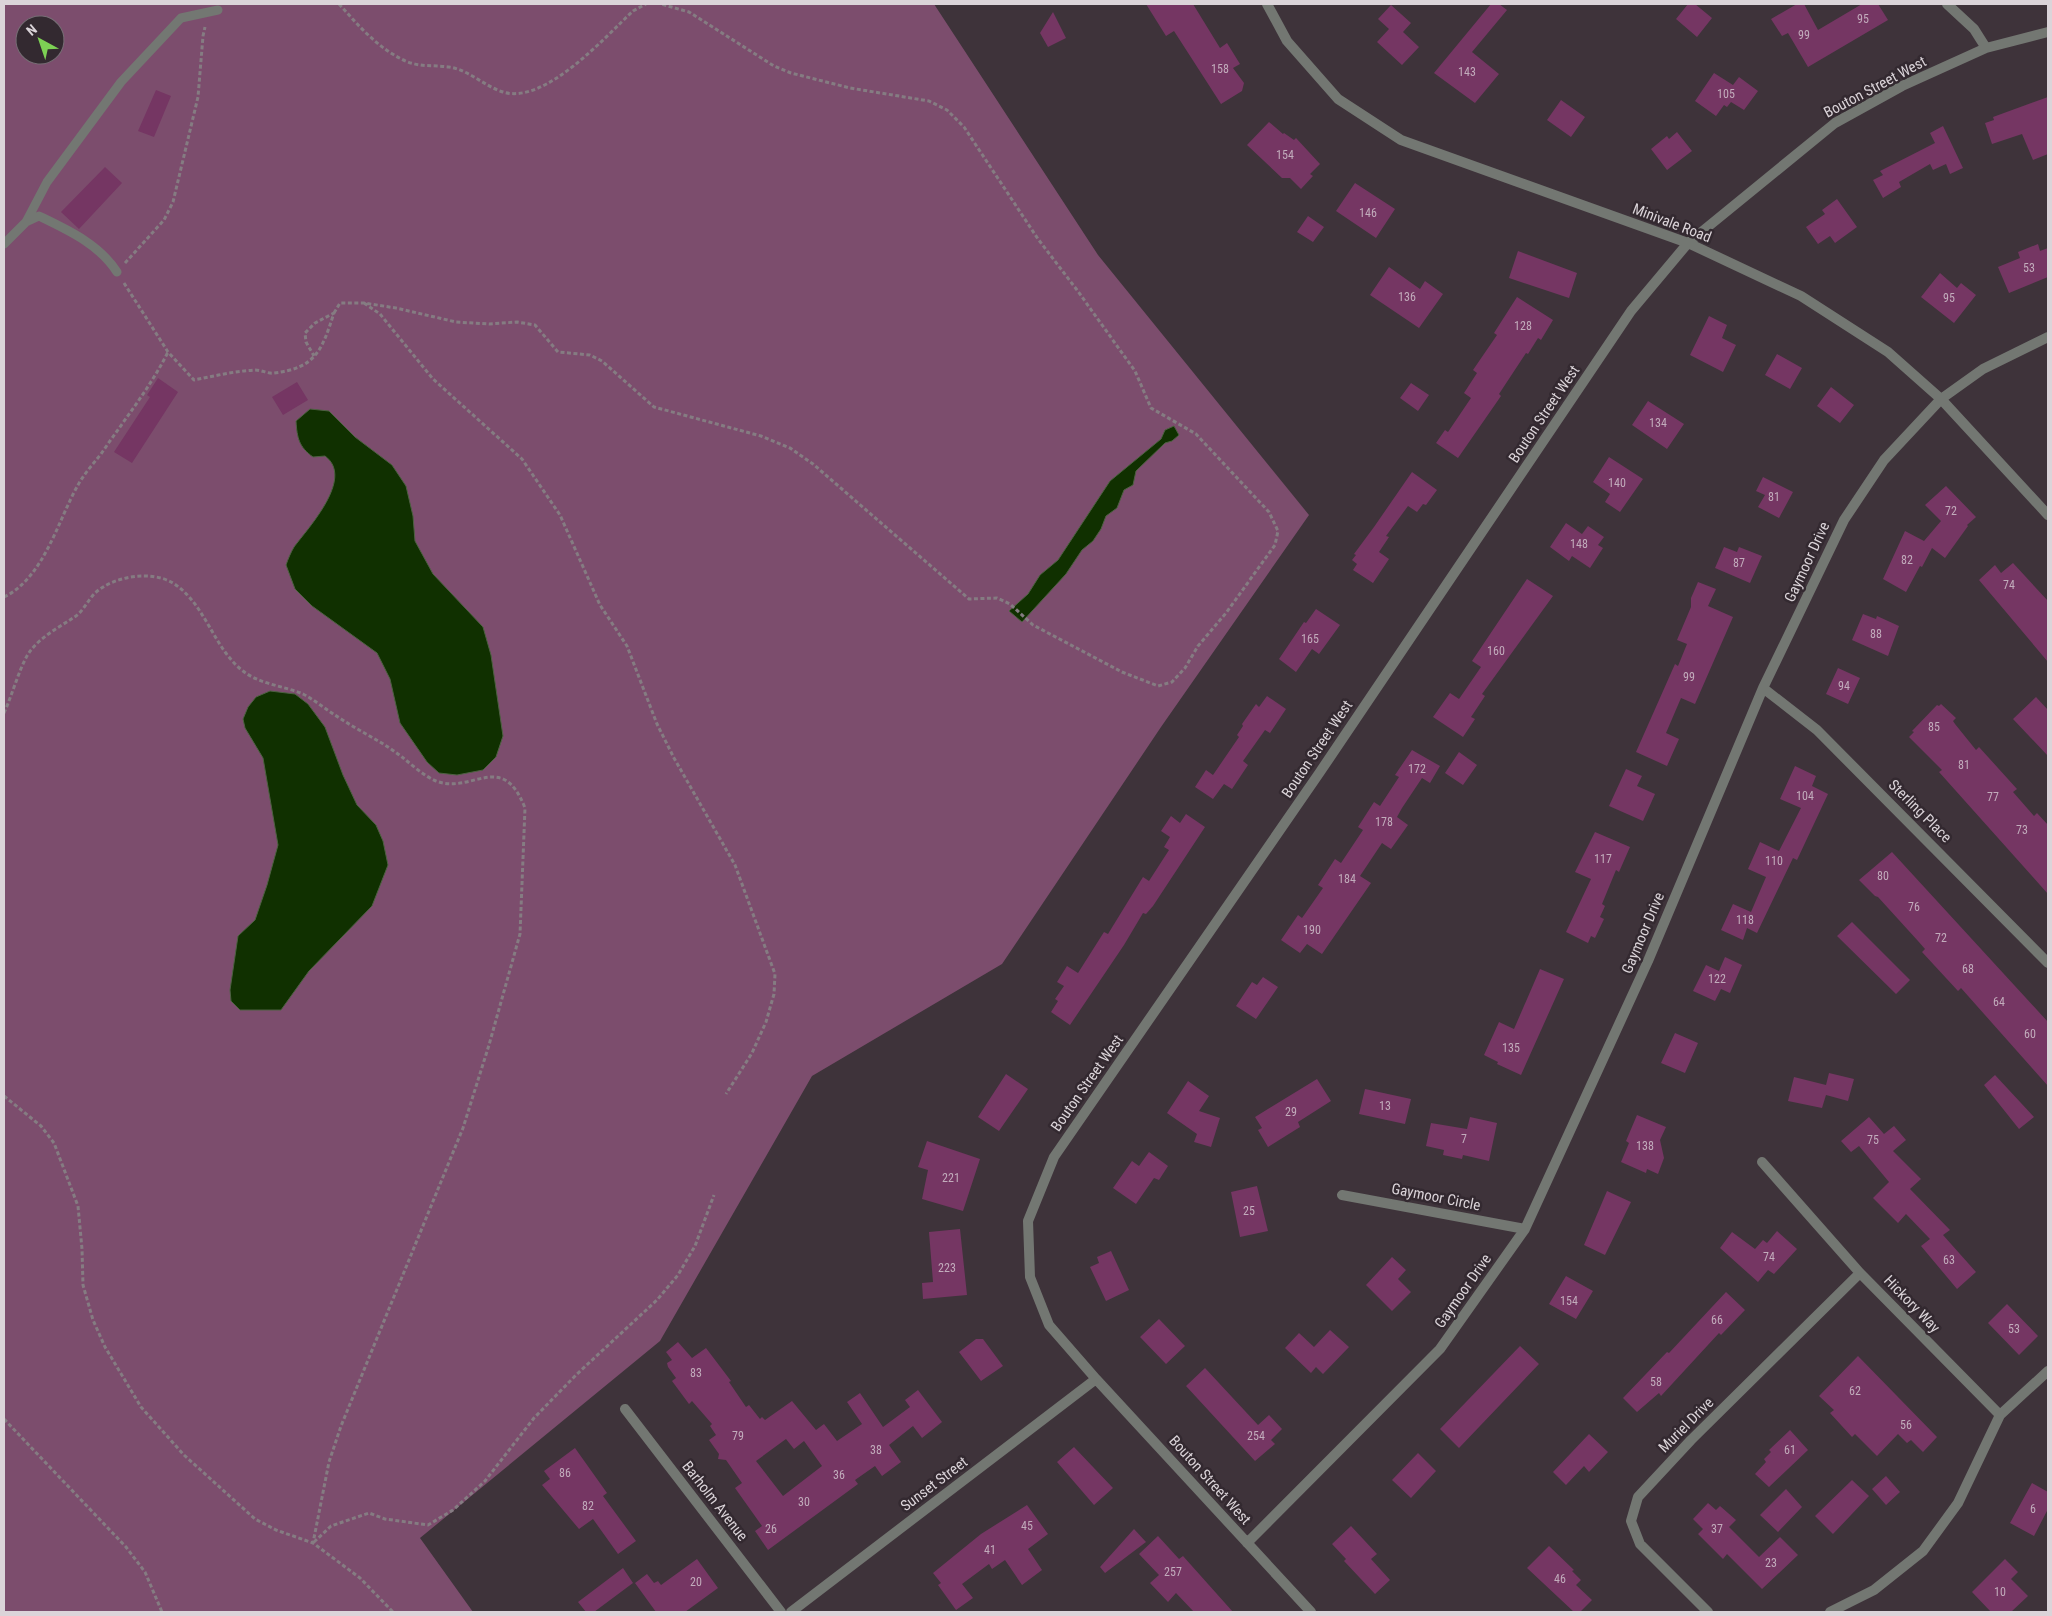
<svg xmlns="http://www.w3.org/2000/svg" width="2052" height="1616" font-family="'Roboto Condensed',sans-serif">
  <rect width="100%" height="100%" fill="#3e333a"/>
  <path fill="#7c4d6d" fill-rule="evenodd" d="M4,4h930l164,251 211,260 -148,212 -159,237 -190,112 -152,265 -240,197 53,74h-469zM25,25h30v30h-30z"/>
  <path fill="#103000" stroke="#4d6141" d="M310,409l19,2 26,26 37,28 14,21 7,30 2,25 18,33 50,53 8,28 12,81 -7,21 -13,13 -26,5 -18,-2 -12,-11 -27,-39 -10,-44 -13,-26 -65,-47 -17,-17 -9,-24c2,-6 5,-13 8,-18 14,-19 61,-69 31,-91l-12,1c-14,-10 -16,-19 -17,-36z
    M1174,426l5,9 -7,6 -7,2 -29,28 -3,14 -9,5 -7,18 -11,8 -5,13 -8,12 -11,9 -16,24 -44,48 -13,-11 19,-17 12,-19 18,-15 52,-79 51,-42 4,-9z
    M270,691l25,3 13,10 17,23 18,48 14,30 19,20 7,16 5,24 -16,41 -63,65 -28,39h-41l-9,-9 -1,-11 8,-54 17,-16 12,-35 11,-40 -15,-87 -18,-30 -2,-9 5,-12 8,-10z"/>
  <path fill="#753663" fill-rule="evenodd" d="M1146,4h47l27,44 7,-5 13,21 -7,4 11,15 -2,8 -21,13 -47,-73 -8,5z
    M1491,4h8l8,6 -35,42 27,22 -24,29 -41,-30z
    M1688,4h7l17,14 -15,19 -21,-18z
    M1797,4h7l14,26 44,-26h16l10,16 -80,47 -20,-34 -6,3 -11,-17z
    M1391,5l20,18 -8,9 16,15 -17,18 -25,-23 12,-13 -11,-10z
    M1053,12l13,26 -18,9 -8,-14z
    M1714,73l19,12 6,-8 19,14 -14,19 -13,-8 -4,5 -3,-2 -8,11 -21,-15z
    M156,90l15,6 -17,41 -16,-6z
    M2048,97v57l-15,6 -11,-26 -30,10 -7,-21 9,-3 -1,-3z
    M1561,100l24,17 -14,20 -24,-17z
    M1269,122l14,12 1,-1 10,7 2,-2 24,26 -10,10 3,2 -12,13 -11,-11h-8l-35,-33z
    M1943,126l20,42 -13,6 -4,-10 -13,6 -3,-6 -31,18 2,5 -18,11 -10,-18 10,-5 -3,-4 55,-28 -5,-10z
    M1677,132l15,19 -25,19 -16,-21 16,-13 2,3z
    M105,167l17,16 -43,46 -18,-17z
    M1355,183l40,26 -19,29 -40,-27z
    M1837,199l20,28 -22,16 -5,-7 -12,8 -12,-17 19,-13 -3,-4z
    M1308,216l16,11 -11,15 -16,-10z
    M2038,244l2,7 8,-3v29l-39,16 -11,-26 22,-9 -2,-6z
    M1518,251l59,22 -8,25 -60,-20z
    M1389,267l31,22 5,-8 18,13 -24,34 -49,-33z
    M1940,273l17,15 4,-5 15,12 -22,28 -33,-26z
    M1517,297l36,23 -12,20 -3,-2 -10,16 -2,-1 -27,41 2,2 -43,62 -22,-15 9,-13 3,2 23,-34 -7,-5 13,-20 -4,-3 24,-35 -3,-2z
    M1709,316l18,9 -5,13 14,7 -13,27 -33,-17z
    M1777,354l25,14 -12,21 -25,-14z
    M158,378l20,14 -46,71 -18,-11 36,-55 -3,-2z
    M297,382l11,18 -25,15 -11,-18z
    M1411,383l18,12 -11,16 -18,-13z
    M1831,387l23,18 -14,18 -23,-17z
    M1648,401l36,23 -17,25 -35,-24z
    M1609,457l34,22 -23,33 -15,-10 5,-8 -17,-12z
    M1412,472l25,18 -11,15 -3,-1 -6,8 -9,-6 -22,30 3,1 -10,15 10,7 -16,24 -20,-13 4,-6 -5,-4 4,-5 -2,-1 20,-27z
    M1763,477l30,15 -14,26 -21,-11 7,-12 -9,-4z
    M1946,486l30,31 -9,8 1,1 -23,32 -13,-10 -10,19 -2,-1 -14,26 -23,-13 22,-48 19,10 17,-20 -16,-16z
    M1566,523l16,11 6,-8 16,11 -6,8 5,3 -13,20 -18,-12 -3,5 -19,-14z
    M1724,547l13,5 2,-5 23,9 -12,27 -35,-15z
    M2013,563l35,38v61l-69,-82 16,-15 6,8z
    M1527,579l26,17 -71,98 3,2 -14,21 4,2 -12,18 -30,-20 17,-24 9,6 22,-32 -9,-6z
    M1698,582l18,7 -8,17 25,11 -38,87 -14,-6 -15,35 13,6 -12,27 -31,-14 39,-88 3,2 9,-22 -10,-4 14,-33v-9z
    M1316,609l24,16 -21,29 -7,-5 -16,23 -17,-13 25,-37 2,1z
    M1863,614l13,5 1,-3 22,10 -11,30 -36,-16z
    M1838,668l22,10 -12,26 -22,-10z
    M1267,696l19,13 -16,24 -5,-3 -22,31 5,4 -16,24 -8,-5 -11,15 -18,-12 11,-17 7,5 26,-38 -2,-2 6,-9 -1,-2 14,-20 3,3z
    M2036,697l12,13v46l-35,-37z
    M1941,704l15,14 -3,3 2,3 21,26 3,-3 38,42 -4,3 21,24 3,-3 11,12v69l-109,-122 3,-2 -33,-33 5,-5 -2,-1 25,-26 2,1z
    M1412,750l28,16 -10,17 -8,-5 -20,30 -5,9 11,8 -17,24 -9,-6 -22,33 11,7 -49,71 -15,-10 -7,9 -19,-13 17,-25 4,3 21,-30 -5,-3 17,-26 6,4 22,-33 -5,-3 16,-25 6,4 19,-29 -4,-2z
    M1459,752l18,13 -14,20 -18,-12z
    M1795,766l21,10 -4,10 16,8 -31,66 -4,-2 -36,75 -10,-5 -4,12 -22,-10 12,-26 18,8 15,-35 -18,-8 12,-27 19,9 22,-43 -21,-9z
    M1626,769l16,7 -5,10 18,8 -12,27 -34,-15z
    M1186,814l19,13 -52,79 -7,8 -3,-1 -19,32 -54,80 -19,-13 7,-11 -3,-2 9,-13 -7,-4 10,-16 11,7 26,-41 4,2 35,-57 6,4 20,-31 -5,-3 6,-10 -9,-6 10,-15 9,7z
    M1595,832l35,15 -11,25 -3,-2 -14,34 3,2 -5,11 4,2 -9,19 -4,-2 -3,7 -22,-11 25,-53 -16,-7z
    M1892,852l156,170v64l-87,-98 -3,3 -36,-39 3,-3 -7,-8 -40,-44 -3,-1 -16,-16z
    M1852,922l58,58 -14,14 -59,-58z
    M1725,957l17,8 -12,28 -9,-4 -6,12 -22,-10 13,-26 13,6z
    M1540,969l24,10 -43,96 -24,-11 1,-2 -14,-7 15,-33 15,7z
    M1263,977l15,10 -22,32 -20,-13 16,-24 5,3z
    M1675,1033l23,10 -13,30 -24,-10z
    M1829,1073l25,6 -6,22 -22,-6 -4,13 -34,-7 6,-24 32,8z
    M1006,1074l22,15 -29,42 -21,-14z
    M1995,1075l39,42 -15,12 -35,-44z
    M1317,1079l14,22 -33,21 2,5 -32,20 -10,-17 4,-2 -7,-11z
    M1188,1081l21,15 -10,15 21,7 -9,29 -17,-5 3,-8 -30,-21z
    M1365,1089l46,10 -6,25 -46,-10z
    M1637,1115l29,12 -6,13 4,18 -6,16 -11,-5 -1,4 -25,-11 8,-19 -3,-2z
    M1470,1117l27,6 -8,38 -26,-6 -1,4 -19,-4 1,-5 -18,-4 5,-23 36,6z
    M1869,1117l15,17 10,-8 12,14 -13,11 28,28 -11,10 40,41 -7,5 33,37 -19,17 -36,-43 9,-7 -24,-25 -8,9 -25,-25 16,-16 -30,-36 -8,6 -10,-11z
    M927,1141l53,18 -17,52 -41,-12 6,-29 -10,-3z
    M1149,1152l19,14 -9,14 -5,-2 -18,26 -23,-16 19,-27 7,5z
    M1257,1186l11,45 -28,6 -9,-45z
    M1607,1191l24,11 -26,53 -21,-10z
    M960,1229l7,66 -44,4 -1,-16 11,-1 -4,-50z
    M1777,1231l20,18 -23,25 -6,-4 -10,12 -38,-34 12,-16 23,17 8,-9 4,3z
    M1111,1251l18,39 -23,11 -16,-34 9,-4 -2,-6z
    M1392,1257l14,13 -8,9 13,13 -19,19 -26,-26z
    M1566,1276l27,15 -17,28 -27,-15z
    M1726,1292l19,18 -24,25 -2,-2 -58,63 -2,-3 -22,19 -14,-14 44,-46 2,1z
    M2007,1304l31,32 -19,19 -31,-32z
    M1159,1319l26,27 -19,18 -26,-27z
    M1330,1330l19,17 -26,27 -7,-7 -5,6 -26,-25 14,-15 15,14z
    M976,1339h7l20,27 -22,15 -22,-29z
    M678,1342l14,16 14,-10 25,33 -2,1 17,25 3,-2 11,14 2,-2 3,3 27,-19 24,29 8,-6 13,17 25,-17 -15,-22 13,-9 23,34 27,-20 -5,-7 13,-10 24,32 -20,16 -9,-12 -24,19 12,17 -19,14 -7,-10 -20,14 3,4 -90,66 -13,-19 7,-5 -27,-38 7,-5 -16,-23 -8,-1 1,-5 -10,-14 7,-5 -6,-9 2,-2 -20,-23 -3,3 -17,-23 4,-3 -8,-11 -1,-4 5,-3 -6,-8zM786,1439l8,10 10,-8 18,25 -39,30 -27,-35z
    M1520,1346l19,18 -80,84 -19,-19z
    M1858,1356l79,81 -14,15 -12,-12 -4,3 -9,-9 -21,22 -22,-22 -3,3 -22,-24 4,-3 -15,-14z
    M1205,1368l53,57 11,-10 13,14 -11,11 4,4 -20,17 -69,-75z
    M1790,1430l18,20 -39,37 -14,-13 11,-12 -2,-3 7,-7 -2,-2z
    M1589,1434l19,18 -19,20 -5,-6 -18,19 -13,-13z
    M1074,1447l39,41 -19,17 -37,-43z
    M575,1448l32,45 -4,3 33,45 -18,13 -25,-35 -14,10 -37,-44 8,-6 -6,-8z
    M1418,1453l18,18 -25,27 -19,-18z
    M1886,1476l14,16 -14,13 -14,-16z
    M1852,1480l17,16 -36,38 -18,-18z
    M2032,1483l16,9v17l-14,27 -24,-13z
    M1786,1489l16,18 -24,25 -18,-17z
    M1708,1503l8,7 4,-4 16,14 -7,7 30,30 21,-20 18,18 -36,34 -35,-35 -4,5 -25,-25 5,-5 -10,-10z
    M1027,1505l21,29 -20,15 14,21 -20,15 -17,-25 -13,9 -3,-5 -27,20 11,14 -17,12 -18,-25 3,-2 -8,-10 48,-39z
    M1351,1526l26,28 -6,5 19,21 -15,14 -31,-33 2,-2 -14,-15z
    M1134,1529l12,13 -41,31 -5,-6z
    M1158,1536l21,23 4,-3 50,56h-39l-18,-19 -8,9 -18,-19 9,-8 -20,-21z
    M1549,1546l25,24 -2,1 9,9 -5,5 16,15 -12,12h-6l-47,-44z
    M697,1559l21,29 -33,24h-29l-21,-29 12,-9 7,9 4,-2 3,4z
    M2005,1559l13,13 -7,7 17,17 -17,16h-20l-19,-20z
    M623,1568l10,15 -39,29h-8l-8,-10z"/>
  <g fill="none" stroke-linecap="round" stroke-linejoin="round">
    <path stroke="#857c82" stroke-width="3" stroke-dasharray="4 2.5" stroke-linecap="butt" d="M339,4c20,22 40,46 69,58 13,5 27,3 41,5 20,3 35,19 54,25 42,13 102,-55 130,-81l13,-7
      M125,263l39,-43 9,-18 25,-105 5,-61 2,-9
      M124,283l44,69 26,28c20,-4 41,-9 61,-10 7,0 13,4 19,3 43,-5 48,-24 60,-60l-19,10 -10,10 1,9 8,14
      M364,303l16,11 53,65 89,80 38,56 40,90 27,41 30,78 17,34 61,107 40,109 -1,20 -8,28 -14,31 -26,41
      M334,313l6,-10h24l32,5 60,14 33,2 28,-2 18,3 23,27 32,3 12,6 52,46 107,29 29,12 23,16 156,135 28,-1 13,6 23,21 89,47 36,14 14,-4 13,-14 13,-22 28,-33 49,-68 3,-14 -9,-19 -73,-78 -45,-26 -16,-37 -58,-81 -39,-51 -74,-112 -17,-17 -18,-9 -79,-13 -59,-15 -17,-7 -85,-54 -28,-8
      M4,597c40,-19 54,-77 74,-112 6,-11 15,-21 23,-31 23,-34 49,-66 67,-102
      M4,713c8,-17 17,-51 27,-63 11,-14 30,-24 45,-34 8,-6 12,-16 19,-23 19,-17 56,-23 78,-10 33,21 40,65 70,88 16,13 41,15 60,23 13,7 25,17 38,25 20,13 42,23 61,38 10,8 22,19 34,24 36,14 66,-32 89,27l-5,126 -31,111 -26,83 -122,298 -12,36 -16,81
      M4,1096l37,30 13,17 24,63 4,43 1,36 10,35 12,27 36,60 43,48 71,64 21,11 37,13 47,35 33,34
      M4,1419l122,128 19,25 17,40
      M314,1542l17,-16 38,-13 16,6 43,6 25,-15 32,-29 49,-63 43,-44 80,-74 21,-25 17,-29 19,-51"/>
    <path stroke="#737772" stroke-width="9" d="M26,222l21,-40 74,-100 60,-64 37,-8
      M4,244l22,-22 13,-6c29,14 60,28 78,56"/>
    <path stroke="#737772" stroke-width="10" d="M1267,4l20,37 51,58 63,41 287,103 113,53 87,56 53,47 107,116
      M1947,4l27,25 12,19
      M1763,688l54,42 231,233
      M1762,1162l98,111 140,142
      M1342,1195l183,34
      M625,1409l156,203
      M1247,1543l193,-194 85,-120 123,-268 115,-273 81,-168 40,-60 57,-61 42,-30 65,-32
      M791,1612l305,-233
      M1311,1612l-215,-233 -47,-54 -19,-48 -2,-56 26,-64 266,-385 311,-461 57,-68 147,-120 67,-37 84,-38 62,-16
      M1708,1612l-68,-68 -9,-23 7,-24 53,-57 169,-167
      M1830,1612l44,-22 49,-39 35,-48 42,-88 48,-44"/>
  </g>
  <g text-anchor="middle" stroke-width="5" stroke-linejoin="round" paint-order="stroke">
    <g font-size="12" fill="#c2acbc">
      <text x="1863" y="23">95</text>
      <text x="1804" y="39">99</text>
      <text x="1220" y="73">158</text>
      <text x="1467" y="76">143</text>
      <text x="1726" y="98">105</text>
      <text x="1285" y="159">154</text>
      <text x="1368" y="217">146</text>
      <text x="2029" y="272">53</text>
      <text x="1407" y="301">136</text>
      <text x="1949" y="302">95</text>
      <text x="1523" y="330">128</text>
      <text x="1658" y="427">134</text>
      <text x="1617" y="487">140</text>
      <text x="1774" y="501">81</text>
      <text x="1951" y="515">72</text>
      <text x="1579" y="548">148</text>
      <text x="1907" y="564">82</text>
      <text x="1739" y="567">87</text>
      <text x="2009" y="589">74</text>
      <text x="1876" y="638">88</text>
      <text x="1310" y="643">165</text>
      <text x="1496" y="655">160</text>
      <text x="1689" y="681">99</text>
      <text x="1844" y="690">94</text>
      <text x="1934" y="731">85</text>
      <text x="1964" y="769">81</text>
      <text x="1417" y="773">172</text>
      <text x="1805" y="800">104</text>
      <text x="1993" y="801">77</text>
      <text x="1384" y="826">178</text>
      <text x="2022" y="834">73</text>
      <text x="1603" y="863">117</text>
      <text x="1774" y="865">110</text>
      <text x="1883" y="880">80</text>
      <text x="1347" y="883">184</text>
      <text x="1914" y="911">76</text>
      <text x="1745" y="924">118</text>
      <text x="1312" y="934">190</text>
      <text x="1941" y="942">72</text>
      <text x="1968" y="973">68</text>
      <text x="1717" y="983">122</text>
      <text x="1999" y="1006">64</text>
      <text x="2030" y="1038">60</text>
      <text x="1511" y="1052">135</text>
      <text x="1385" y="1110">13</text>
      <text x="1291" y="1116">29</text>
      <text x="1464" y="1143">7</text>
      <text x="1873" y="1144">75</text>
      <text x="1645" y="1150">138</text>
      <text x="951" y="1182">221</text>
      <text x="1249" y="1215">25</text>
      <text x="1769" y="1261">74</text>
      <text x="1949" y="1264">63</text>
      <text x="947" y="1272">223</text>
      <text x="1569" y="1305">154</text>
      <text x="1717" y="1324">66</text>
      <text x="2014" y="1333">53</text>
      <text x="696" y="1377">83</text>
      <text x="1656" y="1386">58</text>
      <text x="1855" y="1395">62</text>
      <text x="1906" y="1429">56</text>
      <text x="738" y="1440">79</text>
      <text x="1256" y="1440">254</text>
      <text x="876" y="1454">38</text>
      <text x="1790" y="1454">61</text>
      <text x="565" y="1477">86</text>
      <text x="839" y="1479">36</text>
      <text x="804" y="1506">30</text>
      <text x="588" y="1510">82</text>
      <text x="2033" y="1513">6</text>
      <text x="1027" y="1530">45</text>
      <text x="771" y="1533">26</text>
      <text x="1717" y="1533">37</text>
      <text x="990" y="1554">41</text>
      <text x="1771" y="1567">23</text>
      <text x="1173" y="1576">257</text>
      <text x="1560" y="1583">46</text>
      <text x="696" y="1586">20</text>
      <text x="2000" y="1596">10</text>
    </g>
    <g font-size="15" fill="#dbd4d9" stroke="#332930">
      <text transform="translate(1875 87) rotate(-28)" y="5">Bouton Street West</text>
      <text transform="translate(1672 223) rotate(21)" y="5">Minivale Road</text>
      <text transform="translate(1544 414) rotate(-56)" y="5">Bouton Street West</text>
      <text transform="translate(1807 562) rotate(-65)" y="5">Gaymoor Drive</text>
      <text transform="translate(1317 749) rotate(-56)" y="5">Bouton Street West</text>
      <text transform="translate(1920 811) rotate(45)" y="5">Sterling Place</text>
      <text transform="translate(1643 933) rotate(-67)" y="5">Gaymoor Drive</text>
      <text transform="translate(1087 1083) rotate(-55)" y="5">Bouton Street West</text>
      <text transform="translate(1436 1197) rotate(11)" y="5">Gaymoor Circle</text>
      <text transform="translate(1463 1291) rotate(-55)" y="5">Gaymoor Drive</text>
      <text transform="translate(1912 1304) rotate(46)" y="5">Hickory Way</text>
      <text transform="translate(1686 1425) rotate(-45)" y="5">Muriel Drive</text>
      <text transform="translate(1210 1480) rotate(48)" y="5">Bouton Street West</text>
      <text transform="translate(934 1484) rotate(-37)" y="5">Sunset Street</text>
      <text transform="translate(715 1501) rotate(52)" y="5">Barholm Avenue</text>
    </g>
  </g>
  <rect width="2052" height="1616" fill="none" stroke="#dbd4d9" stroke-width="10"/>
  <g transform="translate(40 40) rotate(320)"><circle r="24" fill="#332930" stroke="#766d74"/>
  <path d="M0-4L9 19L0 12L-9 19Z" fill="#7dd154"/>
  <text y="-8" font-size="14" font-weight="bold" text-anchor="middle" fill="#dbd4d9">N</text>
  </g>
</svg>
